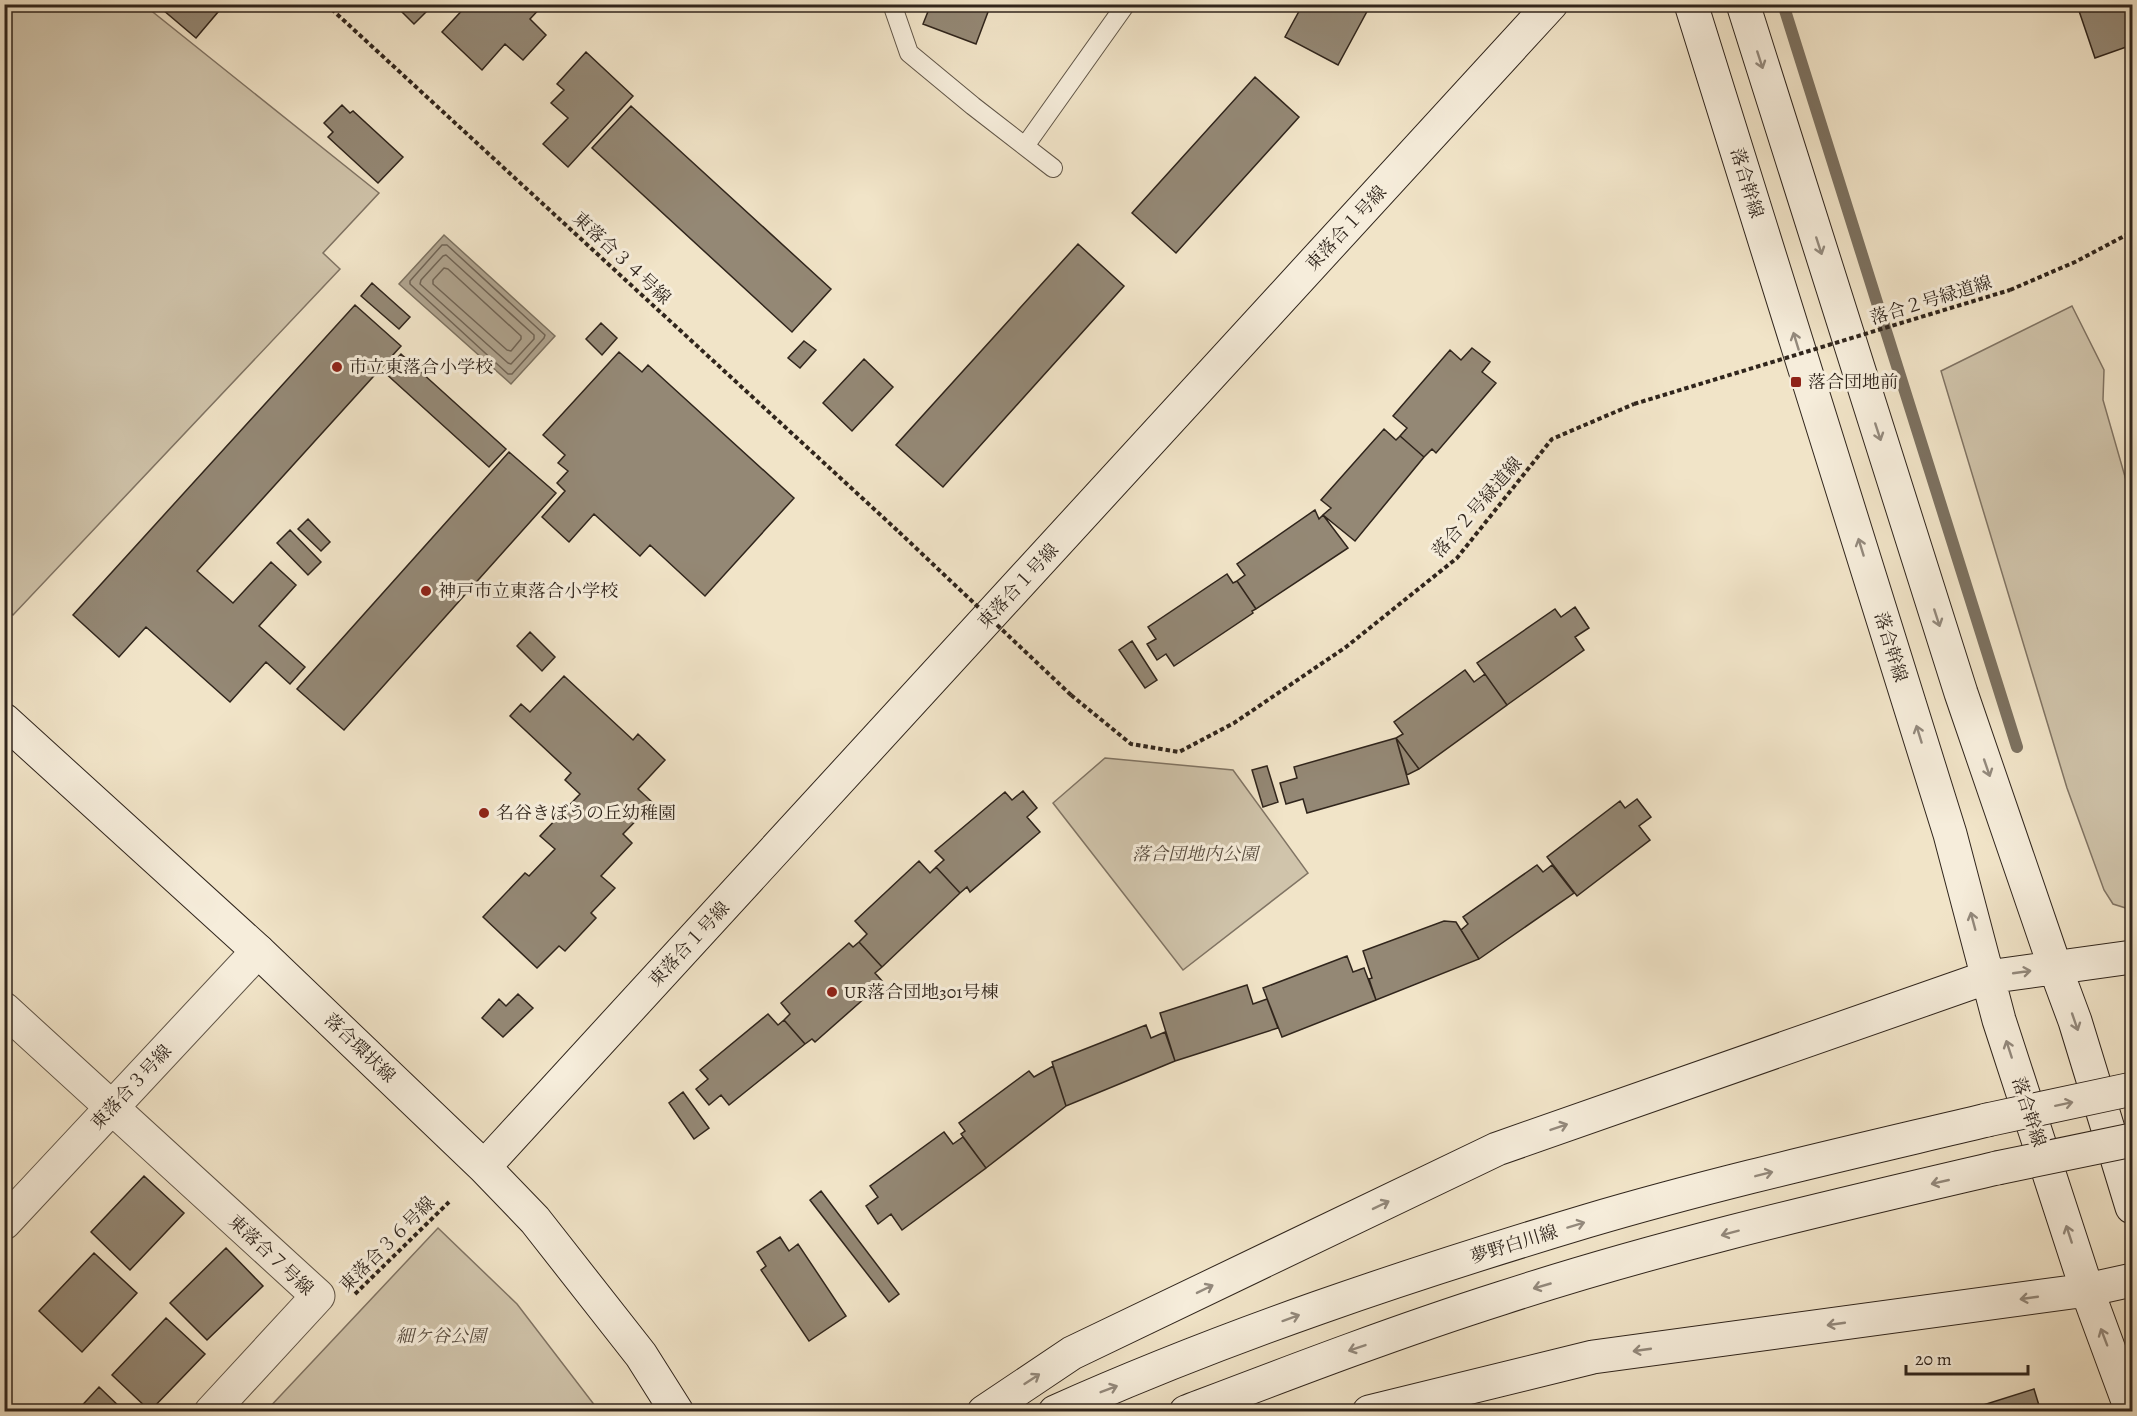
<svg xmlns="http://www.w3.org/2000/svg" width="2137" height="1416" font-family="Alegreya,'Noto Serif JP',serif">
  <rect width="100%" height="100%" fill="#f1e4c8"/>
  <filter id="stains"><feTurbulence type="fractalNoise" baseFrequency=".00333" numOctaves="4"/><feColorMatrix values="0 0 0 0 .2 0 0 0 0 .09 0 0 0 0 .02 0 0 0 .5 -.17"/></filter>
  <radialGradient id="worn" r=".72"><stop offset=".6" stop-color="#630" stop-opacity="0"/><stop offset="1" stop-color="#630" stop-opacity=".3"/></radialGradient>
  <path fill="#d0c4ab" stroke="#807464" stroke-width="1.5" d="M5,4l139,1 235,188 -56,60 17,16 -327,346 -9,-8z
    M2072,306l32,64 -1,30 29,101v409l-19,-6 -9,-14 -37,-102 -126,-417z
    M1105,758l128,12 75,103 -125,97 -130,-167z
    M438,1228l79,76 82,107h-333z"/>
  <path fill="#afa38e" stroke="#7c7160" stroke-width="1.5" d="M444,235l111,101 -44,48 -112,-100z"/>
  <g fill="none" stroke-linecap="round" stroke-linejoin="round">
    <path stroke="#706455" stroke-width="1.5" d="M442,245h5l98,90 -1,3 -32,36h-4l-98,-90v-3z
      M446,255l88,80v4l-23,25 -3,-1 -88,-79 1,-4 22,-24z
      M444,268l4,1 73,67v3l-10,12 -4,-1 -74,-66v-4z"/>
    <path stroke="#7c7160" stroke-width="12" d="M1783,4l234,743"/>
  </g>
  <path fill="#948875" stroke="#30251c" stroke-width="1.5" d="M156,4h52l10,8 -22,26z
    M394,4h40l-20,20z
    M468,4h76l-14,15 16,16 -23,25 -18,-16 -23,26 -40,-38z
    M931,4h60l-15,40 -53,-20z
    M1303,4h68l-33,61 -53,-28z
    M2132,4v41l-37,13 -18,-53z
    M586,52l47,44 -65,71 -25,-23 25,-26 -17,-15 13,-13 -7,-6z
    M1255,77l44,40 -123,136 -44,-40z
    M342,105l8,8 3,-2 50,46 -25,26 -50,-46 5,-5 -9,-9z
    M631,106l200,183 -39,43 -200,-184z
    M1078,244l46,42 -181,201 -47,-42z
    M372,283l38,34 -11,12 -38,-33z
    M355,305l46,41 -204,225 36,32 38,-41 25,23 -37,41 46,41 -15,17 -24,-22 -36,40 -84,-75 -27,30 -46,-42z
    M601,323l16,15 -15,17 -16,-16z
    M804,341l12,9 -16,18 -12,-10z
    M1472,348l18,14 -8,10 14,11 -60,70 -4,-4 -8,8 -24,-21 7,-8 -14,-12 57,-66 11,10z
    M619,352l23,20 6,-7 146,133 -89,98 -55,-51 -10,11 -46,-42 -25,28 -27,-25 23,-26 -8,-8 11,-12 -10,-8 7,-8 -22,-20z
    M401,354l105,95 -17,18 -105,-95z
    M864,359l29,28 -41,44 -29,-28z
    M1384,429l12,11 4,-4 24,21 -69,84 -32,-26 8,-7 -10,-8z
    M509,452l47,41 -212,237 -47,-41z
    M1315,510l4,9 4,-4 25,33 -92,61 -19,-28 8,-6 -8,-11z
    M308,519l22,23 -9,9 -23,-22z
    M290,530l31,32 -13,13 -31,-32z
    M1227,574l6,9 4,-2 19,28 -4,2 1,2 -79,53 -8,-12 -9,6 -10,-16 9,-5 -8,-12z
    M1575,607l14,21 -14,9 9,13 -77,55 -30,-42 78,-54 6,8z
    M530,632l25,25 -13,14 -25,-25z
    M1132,641l25,39 -12,8 -26,-38z
    M1465,670l9,12 11,-8 22,31 -88,64 -23,-31 7,-4 -9,-12z
    M564,676l69,64 5,-6 27,26 -27,29 15,14 -30,31 9,9 -31,33 14,12 -24,25 5,5 -31,33 -6,-5 -22,22 -54,-51 42,-44 4,3 26,-27 -15,-13 40,-42 -15,-14 6,-7 -61,-57 11,-12 9,8z
    M1396,738l23,31 -12,6z
    M1396,738l13,46 -102,29 -4,-14 -17,5 -6,-21 17,-5 -3,-11z
    M1267,766l11,36 -15,5 -11,-37z
    M1023,791l14,17 -10,9 13,15 -70,60 -3,-5 -7,6 -24,-26 8,-7 -9,-9 70,-59 7,8z
    M1637,799l14,18 -12,9 11,14 -73,56 -30,-39 73,-56 5,7z
    M919,861l11,12 6,-6 24,26 -78,74 -23,-25 8,-8 -12,-13z
    M1537,865l6,7 9,-7 22,28 -95,66 -18,-29 7,-6 -5,-7z
    M1444,921l12,1 23,37 -103,41 -7,-21 3,-1 -9,-27z
    M859,942l23,25 -7,6 8,9 -68,60 -3,-3 -7,5 -21,-24 6,-6 -9,-11 68,-60 4,4z
    M1347,956l6,16 11,-4 12,32 -94,37 -19,-49z
    M1247,985l6,19 14,-5 11,29 -103,33 -15,-48z
    M518,994l15,14 -30,29 -21,-19 17,-19 7,7z
    M768,1014l10,11 6,-5 21,24 -76,61 -8,-10 -12,10 -13,-16 12,-10 -8,-9z
    M1146,1025l5,13 14,-6 10,29 -109,45 -14,-44z
    M1053,1066l13,40 -80,62 -25,-34 4,-3 -6,-8 70,-52 5,6z
    M683,1092l26,36 -15,11 -25,-36z
    M944,1132l9,12 10,-7 23,31 -84,62 -11,-16 -13,10 -12,-18 12,-9 -8,-11z
    M144,1176l40,37 -54,57 -39,-38z
    M821,1191l78,103 -10,8 -79,-102z
    M780,1237l9,14 9,-7 48,72 -37,25 -48,-71 5,-4 -9,-14z
    M226,1248l37,38 -56,54 -37,-37z
    M94,1253l43,40 -55,59 -43,-41z
    M166,1318l39,36 -55,57 -38,-36z
    M99,1387l26,25h-49z
    M2034,1389l7,23h-80z"/>
  <g fill="none" stroke-linecap="round" stroke-linejoin="round">
    <g stroke="#605547" stroke-width="20">
      <path id="lane" d="M892,4l17,49 64,53 80,62
        M1025,146l101,-142"/>
    </g>
    <g stroke="#605547" stroke-width="35">
      <path id="street" d="M4,1009l314,287 -107,116
        M4,1223l254,-272"/>
    </g>
    <g stroke="#30251c" stroke-width="35">
      <path id="secondary" d="M1691,4l259,830 49,186 88,270 45,122
        M1743,4l218,689 94,274 20,54 57,186
        M4,720l254,231 226,216 51,53 106,135 36,57
        M484,1167l1067,-1163
        M984,1412l88,-59 425,-204 491,-172 144,-20
        M1055,1412c172,-77 352,-137 532,-191 132,-39 266,-69 400,-101
        M1186,1412c105,-40 209,-80 316,-114 162,-53 329,-91 495,-130
        M1369,1412l224,-55 494,-67 45,-10"/>
    </g>
    <path stroke="#30251c" stroke-width="4" stroke-dasharray="4.5 3" stroke-linecap="butt" d="M326,4l573,528
      M2010,290l65,-28 57,-30
      M1071,695l60,49 48,8 55,-29 112,-76 111,-89 95,-119 82,-35
      M355,1294l94,-92"/>
    <use href="#lane" stroke="#f6eddb" stroke-width="18"/>
    <use href="#street" stroke="#f6eddb" stroke-width="33"/>
    <use href="#secondary" stroke="#f6eddb" stroke-width="33"/>
    <g stroke="#30251c" stroke-width="35" stroke-linecap="butt">
      <path id="secondary-bridge" d="M1987,1120l145,-31
        M1997,1168l135,-28"/>
    </g>
    <path stroke="#30251c" stroke-width="4" stroke-dasharray="4.5 3" stroke-linecap="butt" d="M1634,404l376,-114
      M899,532l172,163"/>
    <use href="#secondary-bridge" stroke="#f6eddb" stroke-width="33"/>
  </g>
  <defs><path id="oneway-shaft" d="M-6 0H5M1.5-3L5.5 0L1.5 3" fill="none" stroke-width="1.6" stroke-linecap="round" stroke-linejoin="round" transform="scale(1.5)"/></defs>
  <g stroke="#93897c">
    <use href="#oneway-shaft" transform="translate(1760 60) rotate(72)"/>
    <use href="#oneway-shaft" transform="translate(1819 246) rotate(72)"/>
    <use href="#oneway-shaft" transform="translate(1796 341) rotate(-107)"/>
    <use href="#oneway-shaft" transform="translate(1878 432) rotate(72)"/>
    <use href="#oneway-shaft" transform="translate(1861 547) rotate(-107)"/>
    <use href="#oneway-shaft" transform="translate(1937 618) rotate(72)"/>
    <use href="#oneway-shaft" transform="translate(1919 734) rotate(-107)"/>
    <use href="#oneway-shaft" transform="translate(1987 768) rotate(71)"/>
    <use href="#oneway-shaft" transform="translate(1973 921) rotate(-105)"/>
    <use href="#oneway-shaft" transform="translate(2022 972) rotate(-8)"/>
    <use href="#oneway-shaft" transform="translate(2075 1022) rotate(71)"/>
    <use href="#oneway-shaft" transform="translate(2009 1049) rotate(-108)"/>
    <use href="#oneway-shaft" transform="translate(2064 1104) rotate(-12)"/>
    <use href="#oneway-shaft" transform="translate(1559 1127) rotate(-19)"/>
    <use href="#oneway-shaft" transform="translate(1764 1174) rotate(-14)"/>
    <use href="#oneway-shaft" transform="translate(1940 1182) rotate(167)"/>
    <use href="#oneway-shaft" transform="translate(1381 1205) rotate(-26)"/>
    <use href="#oneway-shaft" transform="translate(1576 1225) rotate(-17)"/>
    <use href="#oneway-shaft" transform="translate(1730 1233) rotate(165)"/>
    <use href="#oneway-shaft" transform="translate(2069 1234) rotate(-108)"/>
    <use href="#oneway-shaft" transform="translate(1542 1286) rotate(164)"/>
    <use href="#oneway-shaft" transform="translate(1205 1289) rotate(-26)"/>
    <use href="#oneway-shaft" transform="translate(2029 1298) rotate(172)"/>
    <use href="#oneway-shaft" transform="translate(1291 1318) rotate(-20)"/>
    <use href="#oneway-shaft" transform="translate(1836 1324) rotate(172)"/>
    <use href="#oneway-shaft" transform="translate(2104 1337) rotate(-111)"/>
    <use href="#oneway-shaft" transform="translate(1357 1348) rotate(161)"/>
    <use href="#oneway-shaft" transform="translate(1642 1350) rotate(172)"/>
    <use href="#oneway-shaft" transform="translate(1032 1379) rotate(-33)"/>
    <use href="#oneway-shaft" transform="translate(1109 1389) rotate(-21)"/>
  </g>
  <g fill="#8f2418" stroke="#f6eddb" stroke-width="2">
    <circle cx="337" cy="367" r="6"/>
    <rect x="1790" y="376" width="12" height="12" rx="3"/>
    <circle cx="426" cy="591" r="6"/>
    <circle cx="484" cy="813" r="6"/>
    <circle cx="832" cy="992" r="6"/>
  </g>
  <g text-anchor="middle" stroke-width="6" stroke-linejoin="round" paint-order="stroke">
    <g font-size="18" fill="#30251c" stroke="#f6eddb">
      <text transform="translate(1747 183) rotate(73)" y="6">落合幹線</text>
      <text transform="translate(1346 228) rotate(-47)" y="6">東落合１号線</text>
      <text transform="translate(622 258) rotate(43)" y="6">東落合３４号線</text>
      <text transform="translate(1931 300) rotate(-17)" y="6">落合２号緑道線</text>
      <text transform="translate(1477 507) rotate(-49)" y="6">落合２号緑道線</text>
      <text transform="translate(1018 586) rotate(-47)" y="6">東落合１号線</text>
      <text transform="translate(1891 647) rotate(73)" y="6">落合幹線</text>
      <text transform="translate(689 944) rotate(-47)" y="6">東落合１号線</text>
      <text transform="translate(360 1048) rotate(44)" y="6">落合環状線</text>
      <text transform="translate(131 1087) rotate(-47)" y="6">東落合３号線</text>
      <text transform="translate(2029 1112) rotate(72)" y="6">落合幹線</text>
      <text transform="translate(387 1244) rotate(-45)" y="6">東落合３６号線</text>
      <text transform="translate(1514 1244) rotate(-17)" y="6">夢野白川線</text>
      <text transform="translate(271 1255) rotate(43)" y="6">東落合７号線</text>
    </g>
    <g font-size="18" fill="#30251c" stroke="#f6eddb" text-anchor="start">
      <text x="349" y="373">市立東落合小学校</text>
      <text x="1808" y="388">落合団地前</text>
      <text x="438" y="597">神戸市立東落合小学校</text>
      <text x="496" y="819">名谷きぼうの丘幼稚園</text>
      <text x="844" y="998">UR落合団地301号棟</text>
    </g>
    <g font-size="18" font-style="italic" fill="#584d40" stroke="#f6eddb">
      <text x="1195" y="860">落合団地内公園</text>
      <text x="441" y="1342">細ケ谷公園</text>
    </g>
  </g>
  <rect width="2137" height="1416" fill="none" stroke="#f1e4c8" stroke-width="24"/>
  <rect x="6" y="6" width="2125" height="1404" fill="none" stroke="#30251c" stroke-width="3"/>
  <rect x="12" y="12" width="2113" height="1392" fill="none" stroke="#30251c" stroke-width="1.5"/>
  <path d="M1906 1365v9h122v-9" fill="none" stroke="#30251c" stroke-width="3"/>
  <text x="1915" y="1365" font-size="18" fill="#30251c" stroke="#f6eddb" stroke-width="4.5" paint-order="stroke">20 m</text>
  <rect width="100%" height="100%" filter="url(#stains)"/>
  <rect width="100%" height="100%" fill="url(#worn)"/>
</svg>
